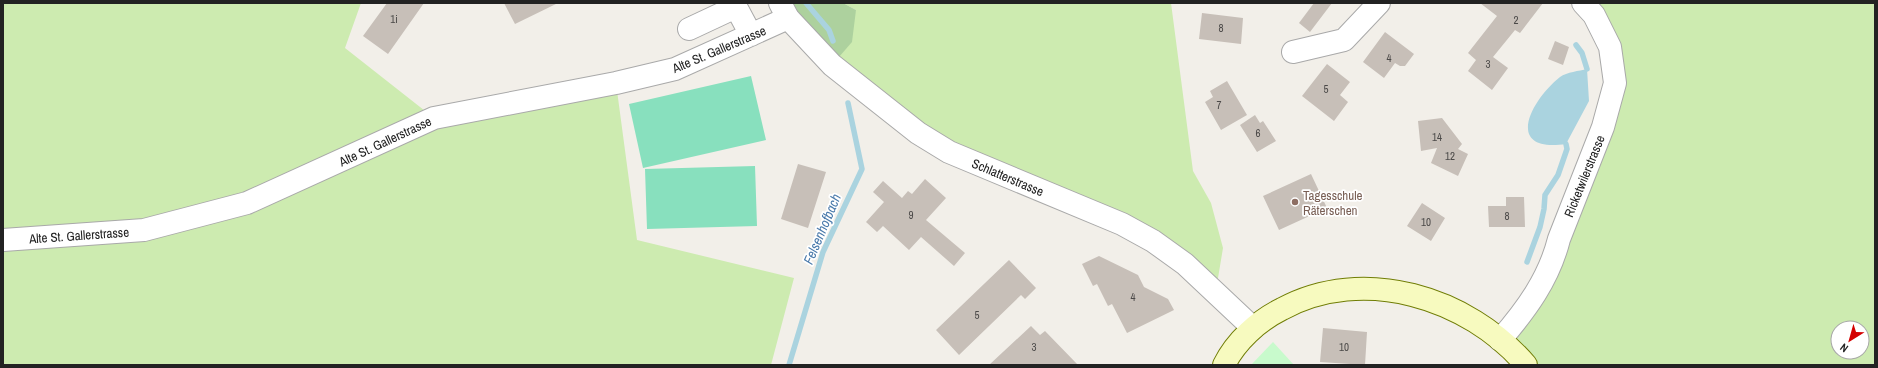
<svg xmlns="http://www.w3.org/2000/svg" width="1878" height="368" font-family="'Archivo Narrow',sans-serif">
  <rect width="100%" height="100%" fill="#f2efe9"/>
  <path fill="#cdebb0" fill-rule="evenodd" d="M3,3h358l-16,45 89,70 182,-35 21,157 157,38 -23,87h-768z
    M843,3h328l22,168 18,32 12,45 -5,30 -8,9 -25,-23 -177,-86 -176,-113 24,-55z
    M1583,3h292v362h-349l-26,-25 21,-24 94,-233zM1838,328h24v24h-24z"/>
  <path fill="#add19e" d="M780,3h63l13,7 -4,32 -20,23z"/>
  <path fill="#c8facc" d="M1273,342l21,23h-43z"/>
  <path fill="#88e0be" d="M751,76l15,64 -123,28 -14,-64z
    M755,166l2,60 -110,3 -2,-60z"/>
  <path fill="#aad3df" d="M1587,69l2,32 -23,43c-64,9 -34,-45 -6,-67 7,-5 19,-6 27,-8z"/>
  <g fill="none" stroke-linecap="round" stroke-linejoin="round">
    <path stroke="#aad3df" stroke-width="5.5" d="M806,3l23,27 4,11
      M1576,45l6,8 5,16
      M1527,262l13,-35 4,-18 1,-14 13,-20 9,-26 -1,-5
      M789,365l34,-113 39,-83 -14,-66"/>
  </g>
  <path fill="#c7bfb8" d="M387,3h37l-36,51 -25,-18z
    M504,3h54l-43,21z
    M1314,3h18l-22,29 -11,-9z
    M1480,3h63l-23,30 -5,-3 -22,27 15,11 -16,22 -24,-19 8,-11 -8,-7 29,-37z
    M1202,13l41,5 -2,26 -42,-5z
    M1385,32l29,22 -9,12h-5l-5,-3 -11,15 -21,-16z
    M1555,41l14,6 -6,18 -15,-6z
    M1327,64l23,18 -10,13 8,7 -14,19 -32,-25z
    M1227,81l20,34 -26,15 -16,-28 8,-5 -3,-6z
    M1255,115l5,8 3,-2 13,20 -19,11 -17,-27z
    M1442,118l20,26 -4,5 10,5 -10,22 -27,-13 6,-15 -16,3 -3,-30z
    M798,164l28,8 -18,56 -27,-9z
    M1311,174l16,34 -48,22 -16,-34z
    M925,179l21,19 -20,22 39,33 -11,13 -33,-29 -12,13 -26,-24 -6,6 -11,-10 18,-20 -11,-10 10,-11 19,17 6,-7 4,3z
    M1506,197h18l1,30h-36l-1,-21h18z
    M1422,203l23,15 -14,23 -24,-15z
    M1099,256l39,19 6,12 24,12 6,11 -47,23 -15,-29 -4,2 -11,-22 -4,2 -11,-22z
    M1009,260l27,28 -11,11 -4,-4 -62,60 -23,-25z
    M1031,326l9,9 5,-4 33,34h-89z
    M1323,328l44,4 -2,33 -45,-3z"/>
  <g fill="none" stroke-linecap="round" stroke-linejoin="round">
    <g stroke="#a9a9a9" stroke-width="24">
      <path id="minor" d="M689,29l47,-22 15,28
        M1293,52l51,-12 35,-37
        M3,240l141,-10 103,-27 187,-85 182,-35 59,-14 113,-51"/>
    </g>
    <g stroke="#a9a9a9" stroke-width="24">
      <path id="tertiary" d="M780,3l8,15 44,47 86,68 31,19 173,72 31,17 32,23 68,64
        M1500,340c26,-30 49,-61 59,-101l44,-112 12,-44 -5,-36 -16,-32 -11,-12"/>
    </g>
    <g stroke="#707d05" stroke-width="24">
      <path id="secondary" d="M1224,365c12,-24 34,-44 58,-56 81,-44 186,-12 244,56"/>
    </g>
    <use href="#minor" stroke="#fff" stroke-width="22"/>
    <use href="#tertiary" stroke="#fff" stroke-width="22"/>
    <use href="#secondary" stroke="#f7fabf" stroke-width="22"/>
  </g>
  <circle fill="#8d6e63" stroke="#fff" stroke-width="1.5" cx="1295" cy="202" r="4"/>
  <g text-anchor="middle" stroke-width="3.5" stroke-linejoin="round" paint-order="stroke">
    <g font-size="11" fill="#4b4948">
      <text x="394" y="23">1i</text>
      <text x="1516" y="24">2</text>
      <text x="1221" y="32">8</text>
      <text x="1389" y="62">4</text>
      <text x="1488" y="68">3</text>
      <text x="1326" y="93">5</text>
      <text x="1219" y="109">7</text>
      <text x="1258" y="137">6</text>
      <text x="1437" y="141">14</text>
      <text x="1450" y="160">12</text>
      <text x="911" y="219">9</text>
      <text x="1507" y="220">8</text>
      <text x="1426" y="226">10</text>
      <text x="1133" y="301">4</text>
      <text x="977" y="319">5</text>
      <text x="1034" y="351">3</text>
      <text x="1344" y="351">10</text>
    </g>
    <g font-size="13" fill="#222" stroke="#fff">
      <text transform="translate(719 49) rotate(-23)" y="5">Alte St. Gallerstrasse</text>
      <text transform="translate(385 141) rotate(-25)" y="5">Alte St. Gallerstrasse</text>
      <text transform="translate(1584 176) rotate(-68)" y="5">Ricketwilerstrasse</text>
      <text transform="translate(1008 177) rotate(23)" y="5">Schlatterstrasse</text>
      <text transform="translate(79 235) rotate(-4)" y="5">Alte St. Gallerstrasse</text>
    </g>
    <g font-size="13" fill="#785e54" stroke="#fff" text-anchor="start">
      <text x="1303" y="200">Tagesschule<tspan x="1303" dy="15">Räterschen</tspan></text>
    </g>
    <g font-size="14" font-style="italic" fill="#4a7aab" stroke="#fff">
      <text transform="translate(822 229) rotate(-67)" y="5">Felsenhofbach</text>
    </g>
  </g>
  <rect width="1878" height="368" fill="none" stroke="#222222" stroke-width="8"/>
  <g transform="translate(1850 340) rotate(217)"><circle r="19" fill="#ffffff" stroke="#a7a7a7"/>
  <path d="M0-3L7 15L0 10L-7 15Z" fill="#d40000"/>
  <text y="-6" font-size="11" font-weight="bold" text-anchor="middle" fill="#222222">N</text>
  </g>
</svg>
